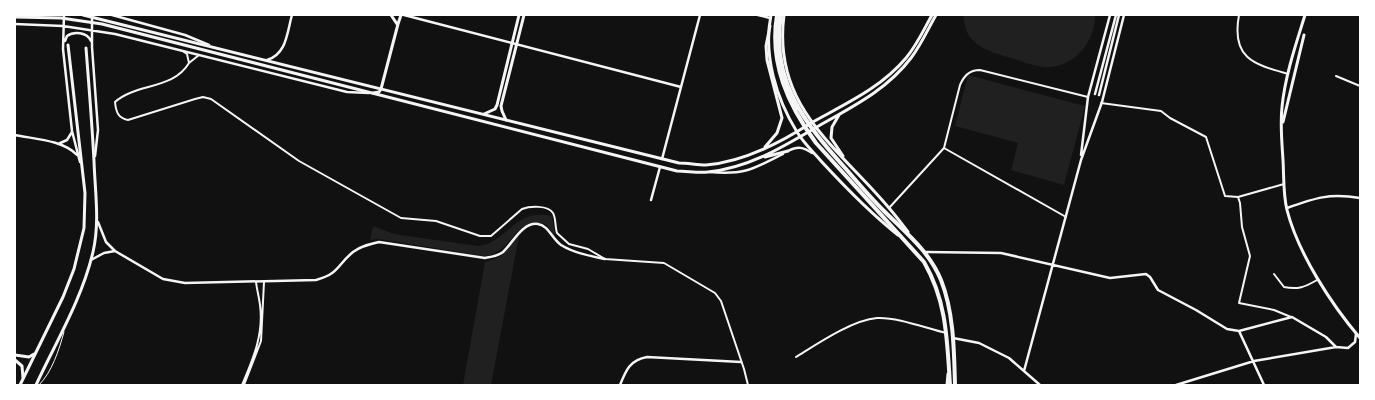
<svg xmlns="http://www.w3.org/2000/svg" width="1375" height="400" font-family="Roboto,sans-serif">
  <rect width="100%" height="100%" fill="#111"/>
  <path fill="#202020" d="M963,15h132c1,25 -20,52 -47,52 -12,0 -25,-5 -37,-9 -16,-5 -34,-9 -43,-24 -3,-5 -4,-13 -5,-19z
    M968,75l117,31 -21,79 -53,-15 7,-27 -63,-17z
    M548,215l4,2 3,17 -2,1 -6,-10c-32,-12 -33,28 -63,31l-105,-17 -9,1 3,-14 21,8 84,12c20,-2 30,-20 47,-28 7,-4 15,-3 23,-3z
    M519,236l-28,149h-28l22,-123c16,-3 23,-13 34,-26z"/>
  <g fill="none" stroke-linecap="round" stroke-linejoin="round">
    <path stroke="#f5f5f5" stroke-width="1" d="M39,385c13,-13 20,-35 25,-53"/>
    <path stroke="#f5f5f5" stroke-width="2" d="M1239,15c-8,43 14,49 49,59
      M184,52l3,2 2,9 10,-8
      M189,63c-16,27 -53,20 -74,39 1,10 3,16 13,18l67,-21 8,-2 8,2 88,62 102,57 35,3 44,15h11l31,-27c8,-3 26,-4 31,4 3,5 2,14 4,20l12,11 19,5 17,10 59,4 51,30 6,8 23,68 4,16
      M1336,76l24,10
      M1101,103l60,8 9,7 36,19 19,59 13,1 46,-13
      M944,148l122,69
      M1238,197l2,6 2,24 8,29 -11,47 35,7 17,7
      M889,208l55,-60 16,-63c4,-9 9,-15 20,-15l108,27
      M1274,274l10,13c14,3 21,0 33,-7
      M796,357c21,-13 56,-37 81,-39 21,-1 48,10 69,15
      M242,385c11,-26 22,-51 18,-80 -1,-8 -3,-15 -4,-23
      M244,385l17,-44 3,-59"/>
    <path stroke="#f5f5f5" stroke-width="2.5" d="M64,15l-1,34 9,82 8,31
      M92,15v32l6,83 -3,26
      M112,15l73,20 24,10
      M404,15l277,72
      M758,15l12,3
      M15,24l48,2 52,8 232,58 22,1
      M65,41l2,-5c7,-5 20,-4 24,5
      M267,60c20,-6 20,-28 25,-45
      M1095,94l21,-79
      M1099,95l20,-80
      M15,135c19,4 48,5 62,20
      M58,144l9,-4 5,-8
      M788,151c10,-5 15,-4 24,2
      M1081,155l7,-58 22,-82
      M662,159l38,-144
      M710,172c35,3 43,-3 73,-18
      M651,200l9,-33
      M1287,208c28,-10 42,-15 73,-10
      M98,222l8,20 9,9 48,28 22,4 131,-3c24,-7 20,-14 37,-28 8,-6 17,-8 26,-10l106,16c6,-1 13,-2 18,-6 10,-9 19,-30 35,-28 11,2 14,15 23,21 13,8 29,11 44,14
      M926,252l75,1 109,25 36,-4 4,3 8,13 38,20 31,19 12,2 53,-14 34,20 10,10
      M91,260l13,-7 11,-2
      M1239,331l25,54
      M953,338l26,5 30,15 31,27
      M1024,371l57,-211 21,-58 22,-87
      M620,385c6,-15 10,-25 27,-28l94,5
      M1176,385l78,-24 82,-14 12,1 7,-6 1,-8"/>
    <path stroke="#f5f5f5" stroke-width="3" d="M391,15l6,9
      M771,15c-8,40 5,83 26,117 6,10 16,20 24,29 24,26 49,52 77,74
      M784,15c-12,92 54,132 105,193 7,8 13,16 19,24
      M1305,15c-9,29 -20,61 -23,92 -2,18 0,36 1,53 1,16 0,34 4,50 11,43 44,94 73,128
      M373,93l6,-1 2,-3 17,-65 3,-9
      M484,114l11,-5 2,-4 22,-90
      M839,115l-7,12 -1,11 12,18
      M506,120l-4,-9 -1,-5 23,-91
      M1283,122l21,-87
      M811,123c34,-19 70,-35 95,-65 11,-13 18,-29 26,-43
      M815,128c35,-20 71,-37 96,-70 10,-13 17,-29 25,-43
      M15,355l14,2 5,-3
      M15,360l7,6 1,12
      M947,385l1,-11"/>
    <path stroke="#f5f5f5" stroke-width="3" d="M83,15l596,148c9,0 18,2 27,2 38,-3 74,-22 105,-42
      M15,17l46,1 41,6 575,147c10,0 21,2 31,1 40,-4 73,-24 107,-44
      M765,147l12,-14 5,-15 -15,-58 -1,-14 4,-20
      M765,157l23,-6
      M20,385l43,-88 11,-28 10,-41 1,-35 -17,-148
      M36,385c20,-43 46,-86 57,-133 7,-30 2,-60 1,-91 -2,-38 -5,-75 -8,-113"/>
    <path stroke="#f5f5f5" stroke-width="4" d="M777,15c-8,48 11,90 39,128l108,119c23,40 23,78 26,123
      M781,15c-11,65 24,109 65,154 12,14 25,29 38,42 22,22 45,40 57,69 13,33 13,71 14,105"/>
  </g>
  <rect width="1375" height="400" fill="none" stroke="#ffffff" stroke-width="32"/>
</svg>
